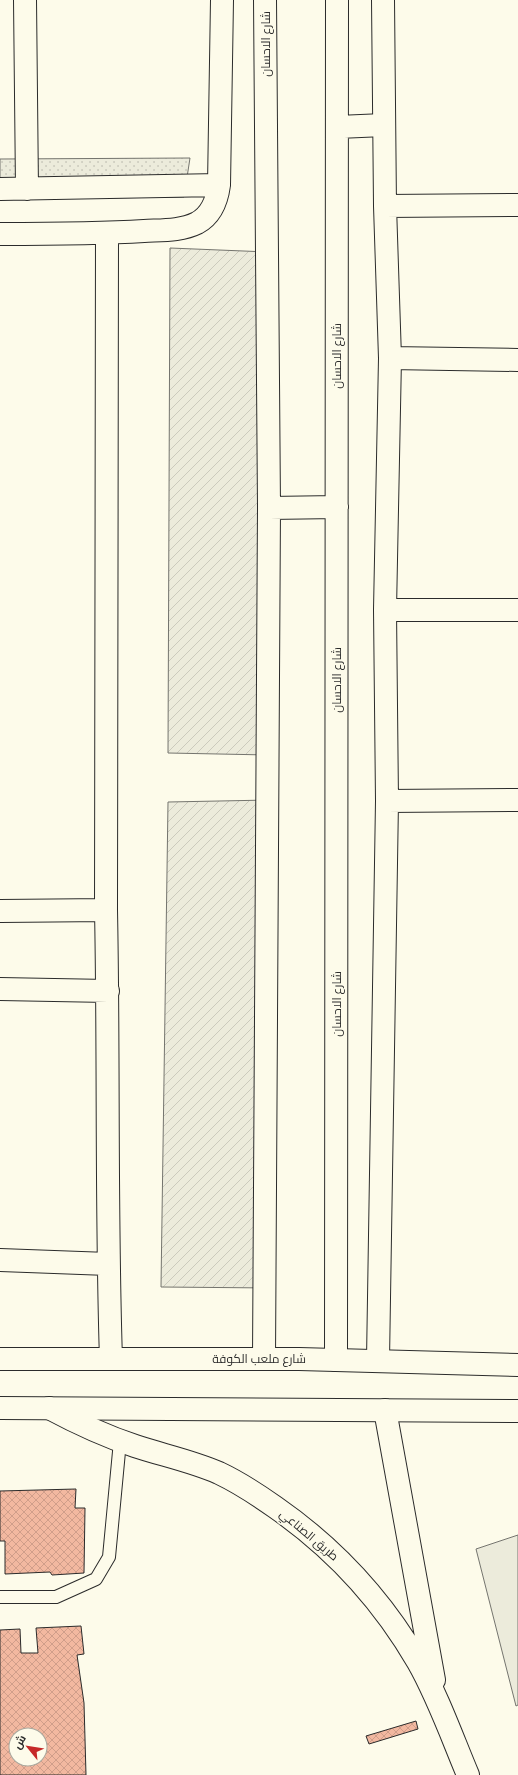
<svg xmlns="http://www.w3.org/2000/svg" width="518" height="1775" font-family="Spectral,Cairo,serif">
  <defs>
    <pattern id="grass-dots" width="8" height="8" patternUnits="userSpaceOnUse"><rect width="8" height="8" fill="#ecebdb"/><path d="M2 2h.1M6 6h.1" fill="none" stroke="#cbcabc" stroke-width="1.8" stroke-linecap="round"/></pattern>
    <pattern id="garden-furrows" width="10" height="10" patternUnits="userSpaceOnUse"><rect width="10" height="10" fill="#ecebdb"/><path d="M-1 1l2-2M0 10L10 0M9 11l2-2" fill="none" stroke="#cbcabc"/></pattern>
    <pattern id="building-cross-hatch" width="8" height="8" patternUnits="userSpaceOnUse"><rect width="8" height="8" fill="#f2b8a0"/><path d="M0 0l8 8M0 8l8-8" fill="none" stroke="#d09e8a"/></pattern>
  </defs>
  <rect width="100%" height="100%" fill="#fdfbea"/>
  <path fill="url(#grass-dots)" stroke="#74746e" d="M190,158l-6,39 -184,2v-40z"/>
  <path fill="#ecebdb" stroke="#74746e" d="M518,1535v170l-2,1 -40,-157z"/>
  <path fill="url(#garden-furrows)" stroke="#74746e" d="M170,248l98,4v503l-100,-2z
    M270,800l2,488 -111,-1 7,-485z"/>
  <path fill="url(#building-cross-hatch)" stroke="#2b2b2b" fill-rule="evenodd" d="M76,1489l-1,19h10l-1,65 -32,2 -2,-3 -45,2v-33h-5v-50z
    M81,1626l3,28 -7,1 7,48 2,72h-86v-145l20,-1 1,24h17l-2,-25zM16,1735h24v24h-24z
    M416,1721l2,8 -49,15 -3,-8z"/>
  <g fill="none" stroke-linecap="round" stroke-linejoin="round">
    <g stroke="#2b2b2b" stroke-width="14">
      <path id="service" d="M0,1597h56l40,-18 13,-22 11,-116"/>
    </g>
    <g stroke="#2b2b2b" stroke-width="24">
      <path id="minor" d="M25,0l2,189
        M0,189l219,-4
        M385,206l133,-1
        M0,234c48,0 96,0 144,-3 17,-1 37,0 53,-8 15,-8 20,-23 22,-38l3,-185
        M107,234l-1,676c3,149 0,299 5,449
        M390,358l128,2
        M385,610h133
        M387,801l131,-1
        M0,911l106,-1
        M0,989l108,2
        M0,1260l108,4
        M378,1360l9,-559 -2,-191 5,-252 -5,-152 -2,-206
        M49,1408c28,15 56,28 86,38 27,9 57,15 84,27 19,9 39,22 56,34 59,41 107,93 143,155 20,35 34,75 50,113
        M385,1410l49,270"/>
    </g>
    <g stroke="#2b2b2b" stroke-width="24">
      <path id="tertiary" d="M338,127l46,-2
        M269,508l68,-1
        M264,1359l5,-851 -4,-508
        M336,1360l1,-1360"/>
    </g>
    <g stroke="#2b2b2b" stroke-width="24">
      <path id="primary" d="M0,1359h299l219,6
        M0,1408l518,3"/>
    </g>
    <use href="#service" stroke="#fdfbea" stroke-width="12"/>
    <use href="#minor" stroke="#fdfbea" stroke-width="22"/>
    <use href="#tertiary" stroke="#fdfbea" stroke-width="22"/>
    <use href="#primary" stroke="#fdfbea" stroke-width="22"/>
  </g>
  <g text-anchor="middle" stroke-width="3" stroke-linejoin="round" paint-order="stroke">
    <g font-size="12" fill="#2b2b2b" stroke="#fdfbea">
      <text transform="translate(266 44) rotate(-90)" y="4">شارع الاحسان</text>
      <text transform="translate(337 356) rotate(-90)" y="4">شارع الاحسان</text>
      <text transform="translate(337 680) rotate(-90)" y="4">شارع الاحسان</text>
      <text transform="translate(337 1004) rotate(-90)" y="4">شارع الاحسان</text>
      <text x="259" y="1363">شارع ملعب الكوفة</text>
      <text transform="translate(309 1535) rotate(40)" y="4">طريق الصناعي</text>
    </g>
  </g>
  <g transform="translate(28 1747) rotate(300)"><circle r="19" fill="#fdfbea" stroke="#a9a89e"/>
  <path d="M0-3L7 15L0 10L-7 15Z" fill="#c62828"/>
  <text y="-6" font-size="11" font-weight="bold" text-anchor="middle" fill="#2b2b2b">ش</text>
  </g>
</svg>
